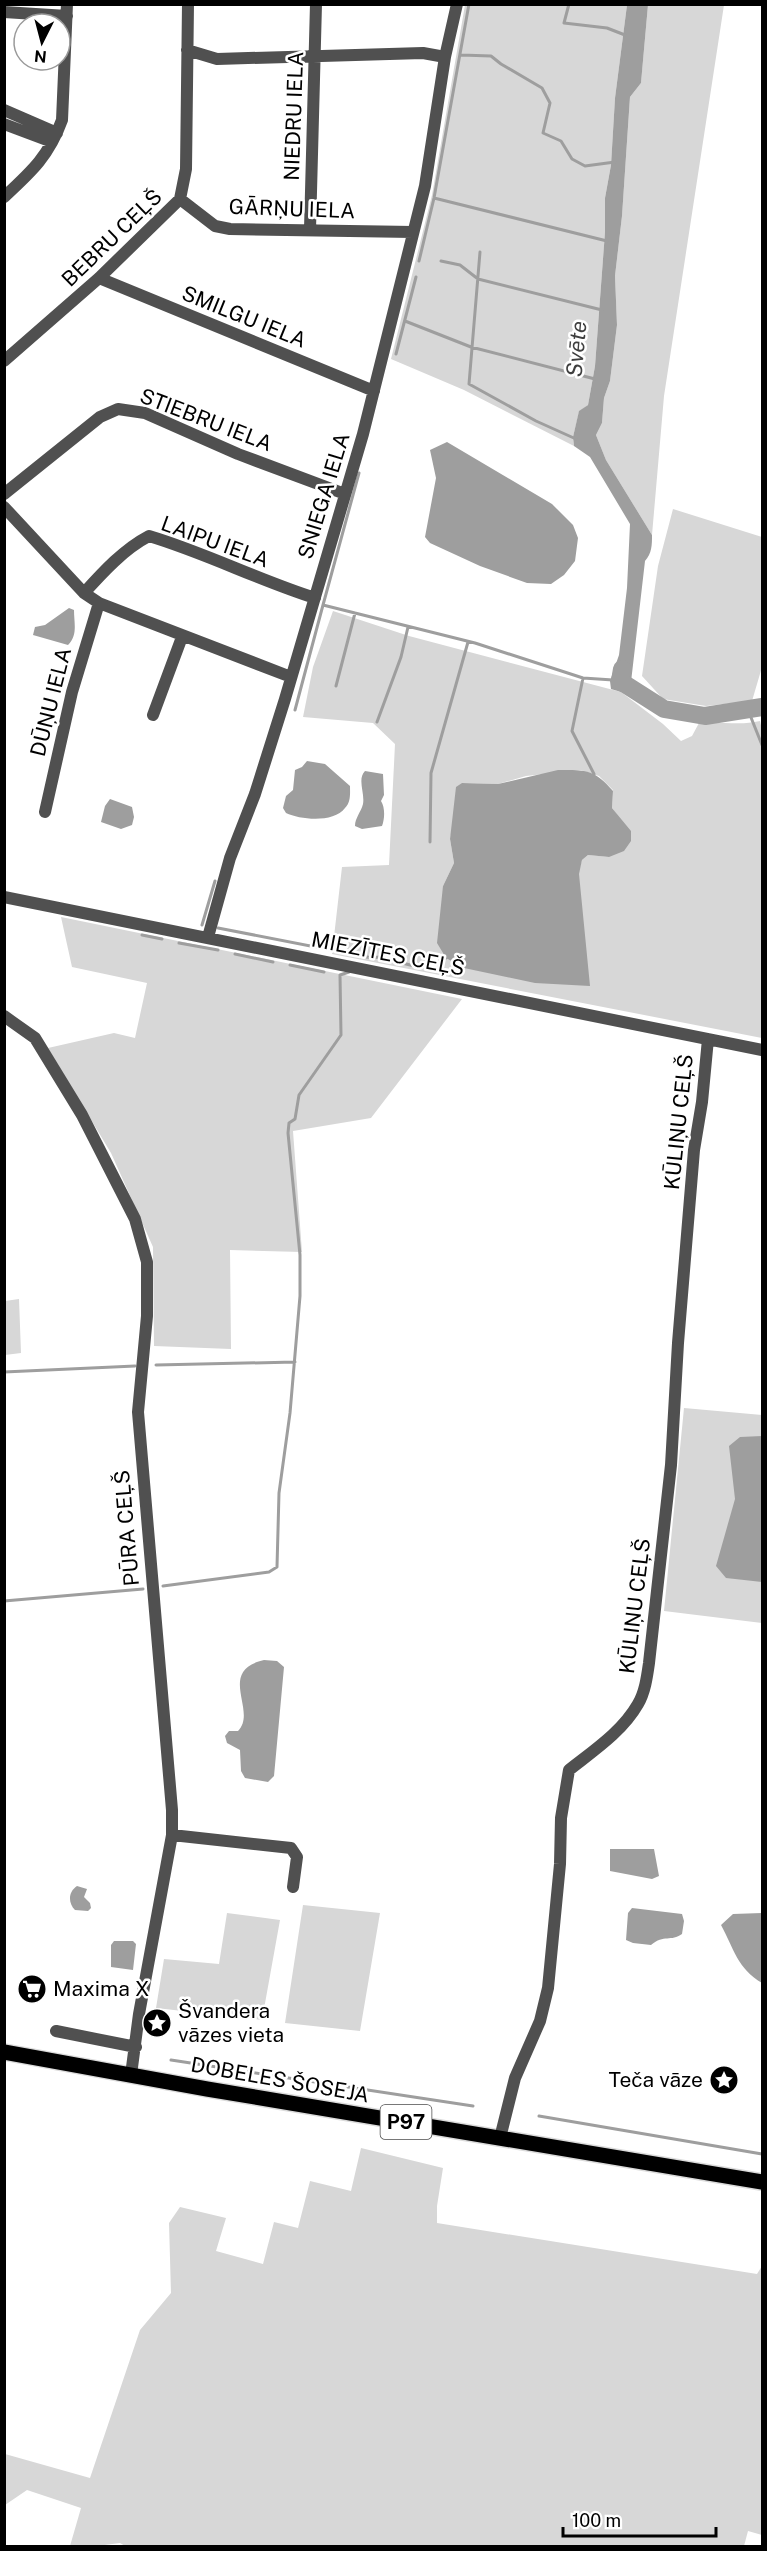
<svg xmlns="http://www.w3.org/2000/svg" width="767" height="2551" font-family="'Public Sans',sans-serif">
  <rect width="100%" height="100%" fill="#fff"/>
  <path fill="#d7d7d7" fill-rule="evenodd" d="M465,5h162l-12,93 -4,67 -6,33v34l-10,134 -7,39 -9,7 -6,25 1,9 -110,-56 -73,-31 41,-164z
    M648,5h76l-60,391 -12,139 -46,-75 -10,-25 6,-12 2,-25 6,-17 7,-56 -2,-49 7,-60 8,-119 11,-14z
    M673,509l89,28v130l-10,34 -46,5 -43,-7 -21,-23 16,-110z
    M333,611l76,25 212,56 42,32 18,17 11,-5 7,-13c21,-2 41,3 61,-2l2,9v308l-430,-84 10,-87 47,-2 6,-121 -22,-21 -70,-6 10,-50zM581,770l18,6 14,14 -1,18 6,8 -9,41 -21,-2 -6,5 -4,14 -135,12 11,-23 -4,-24 12,-56 36,1 28,-8z
    M61,917l401,82 -91,119 -78,13 9,121 -72,-2 1,99 -77,-3 -1,-99 -42,-94 -63,-105 66,-15 21,5 12,-55 -75,-16z
    M19,1299l2,54 -16,2v-54z
    M684,1408l78,7v208l-98,-12z
    M303,1905l77,8 -20,118 -75,-8z
    M227,1913l53,7 -18,100 -106,-12 8,-49 55,5z
    M361,2148l82,20 -6,38v17l320,51 5,-8v269l-14,-4 -4,15h-619l-5,-3 -23,3h-27l11,-38 -54,-18 -22,15v-51l85,24 50,-148 31,-37 -2,-70 11,-16 46,11 -10,33 47,13 11,-42 24,6 12,-47 41,10z"/>
  <path fill="#9e9e9e" d="M627,5h21l-7,78 -11,14 -8,119 -7,60 2,49 -7,56 -6,17 -2,25 -6,12 10,25 46,75c0,10 0,18 -7,26l-14,121 -3,7 -7,3 -10,-3 -1,-8 9,-26 8,-67 3,-64 -40,-67 -16,-11 -1,-9 6,-26 9,-6 7,-39 10,-134v-34l6,-33 4,-67z
    M447,442l105,62 21,21 5,13 -3,23 -11,14 -13,9 -24,-1 -47,-17 -50,-23 -5,-6 11,-59 -6,-28z
    M69,608l5,2c0,13 4,25 -6,35l-35,-10 2,-8 10,-2z
    M307,761l18,3 25,22c0,8 1,16 -5,22 -11,15 -44,12 -59,5l-3,-5 3,-12 7,-6 2,-20 7,-3z
    M558,770c28,0 36,-1 55,21l-1,17 19,23v10l-7,10 -15,6 -21,-2 -6,5 -3,14 11,112 -55,-3 -71,-15 -18,-10 -9,-15 6,-57 11,-23 -4,-24 6,-52 6,-4 36,1z
    M365,771l18,3 1,21 -3,6c4,6 4,17 1,25l-20,3 -7,-3c0,-8 6,-14 8,-22 2,-11 -6,-25 2,-33z
    M110,799l22,8 2,10 -2,8 -11,4 -20,-7 4,-16z
    M762,1436v146l-36,-4 -10,-12 19,-67 -6,-53 11,-9z
    M264,1660l13,1 7,6 -10,109 -6,6 -23,-4 -4,-7 -1,-21 -13,-7 -2,-7 4,-5h9c20,-20 -22,-60 26,-71z
    M654,1849l5,27 -7,3 -42,-8v-22z
    M77,1886l10,3 -3,8 6,6 1,5 -3,3 -13,-1c-7,-7 -7,-18 2,-24z
    M632,1908l50,6 2,7 -2,13c-11,8 -18,0 -31,11l-18,-2 -7,-3 2,-27z
    M762,1913v70c-25,-15 -28,-34 -41,-58l12,-11z
    M114,1941h19l3,3 -3,26 -22,-3v-22z"/>
  <g fill="none" stroke-linecap="round" stroke-linejoin="round">
    <path stroke="#9e9e9e" stroke-width="3" d="M569,4l-5,19 43,5 18,7
      M461,55l30,1 10,8 41,24 8,15 -7,30 18,8 11,18 13,7 30,-4
      M434,198l173,43
      M480,252l-11,132 67,37 40,18
      M419,261l15,-63 35,-194
      M441,261l19,4 18,14 124,31
      M405,321l66,26 124,32
      M396,354l20,-77
      M359,473l-36,132 152,38 108,35 30,2
      M583,678l-11,53 22,43
      M336,686l19,-73
      M295,710l28,-105
      M748,710l14,35
      M377,722l24,-65 7,-30
      M430,842l1,-69 37,-131
      M202,925l13,-44
      M218,928l154,30 7,-1 35,9 32,-8
      M142,935l20,4
      M179,943l39,7
      M235,954l38,8
      M290,965l34,7
      M156,1365l139,-3
      M4,1372l131,-6
      M163,1586l106,-14 8,-5 2,-74 11,-80 10,-117v-41l-12,-122 1,-10 6,-4 4,-24 42,-60 -1,-60 9,-3
      M4,1601l139,-12
      M171,2060l302,46
      M539,2116l223,38"/>
    <path stroke="#9e9e9e" stroke-width="18" d="M622,669l-2,12 44,28 41,7 57,-9"/>
    <g stroke="#dbdbdb" stroke-width="18">
      <path id="primary" d="M4,2052l203,37 555,93"/>
    </g>
    <path stroke="#505050" stroke-width="12" d="M4,12l63,4
      M187,50l30,9 206,-6 22,4
      M4,110l53,23
      M4,124l48,18
      M4,197c27,-25 45,-41 58,-77l5,-116
      M180,199l35,27 15,3 183,3
      M310,229l6,-225
      M99,278l275,113
      M4,361l95,-83 81,-79 6,-30 2,-165
      M4,494l96,-77 18,-8 27,4 93,41 107,40
      M4,507l80,86 15,10 192,74
      M84,593c19,-21 40,-44 65,-57 57,17 109,44 166,62
      M153,715l29,-78
      M45,812l27,-120 27,-89
      M4,897l758,153
      M208,937l22,-79 25,-64 30,-95 78,-265 62,-248 20,-129 12,-53
      M4,1016l31,22 47,77 53,104 12,43v54l-9,96 34,398v25l-33,179 -8,61
      M172,1835l119,13 6,9 -4,30
      M56,2031l80,16
      M500,2138l15,-60 25,-57 8,-33 12,-124 1,-46 8,-48c24,-19 53,-38 69,-66 7,-12 9,-27 11,-41l22,-198 7,-122 16,-193 8,-48 6,-63"/>
    <use href="#primary" stroke="#000" stroke-width="15"/>
  </g>
  <defs>
    <g id="supermarket-disc" transform="scale(1.5)"><circle r="9.5" fill="#000" stroke="#fff"/><path d="M-6-5.5h2.5l.6 2H6L4.5 2H-2.5L-4.4-4H-6ZM-1.5 3.2a1.3 1.3 0 1 0 .1 0ZM3 3.2a1.3 1.3 0 1 0 .1 0Z" fill="#fff"/></g>
    <g id="sight-disc" transform="scale(1.5)"><circle r="9.5" fill="#000" stroke="#fff"/><path d="M0-6L1.8-2.2L6-1.7L2.9 1.2L3.7 5.4L0 3.3L-3.7 5.4L-2.9 1.2L-6-1.7L-1.8-2.2Z" fill="#fff"/></g>
  </defs>
  <g fill-rule="evenodd">
    <use href="#supermarket-disc" x="32" y="1989"/>
    <use href="#sight-disc" x="157" y="2023"/>
    <use href="#sight-disc" x="724" y="2080"/>
  </g>
  <g text-anchor="middle" stroke-width="5" stroke-linejoin="round" paint-order="stroke">
    <rect fill="#fff" stroke="#4c4c4c" stroke-width="1.5" x="380.5" y="2105" width="51" height="34" rx="4.5"/>
    <g font-size="20" font-weight="bold" fill="#000">
      <text x="406" y="2129">P97</text>
    </g>
    <g font-size="21" fill="#000" stroke="#fff">
      <text transform="translate(294 116) rotate(-88)" y="7">NIEDRU IELA</text>
      <text transform="translate(292 209) rotate(2)" y="7">GĀRŅU IELA</text>
      <text transform="translate(112 238) rotate(-44)" y="7">BEBRU CEĻŠ</text>
      <text transform="translate(244 317) rotate(22)" y="7">SMILGU IELA</text>
      <text transform="translate(206 420) rotate(21)" y="7">STIEBRU IELA</text>
      <text transform="translate(324 496) rotate(-73)" y="7">SNIEGA IELA</text>
      <text transform="translate(215 542) rotate(20)" y="7">LAIPU IELA</text>
      <text transform="translate(51 702) rotate(-76)" y="7">DŪŅU IELA</text>
      <text transform="translate(388 954) rotate(11)" y="7">MIEZĪTES CEĻŠ</text>
      <text transform="translate(679 1122) rotate(-84)" y="7">KŪLIŅU CEĻŠ</text>
      <text transform="translate(127 1528) rotate(-95)" y="7">PŪRA CEĻŠ</text>
      <text transform="translate(635 1606) rotate(-83)" y="7">KŪLIŅU CEĻŠ</text>
      <text transform="translate(280 2080) rotate(10)" y="7">DOBELES ŠOSEJA</text>
    </g>
    <g font-size="21" fill="#000" stroke="#fff" text-anchor="start">
      <text x="53" y="1996">Maxima X</text>
      <text x="178" y="2018">Švandera<tspan x="178" dy="24">vāzes vieta</tspan></text>
      <text x="703" y="2087" text-anchor="end">Teča vāze</text>
    </g>
    <g font-size="22" font-style="italic" fill="#3f3f3f" stroke="#fff">
      <text transform="translate(576 349) rotate(-85)" y="8">Svēte</text>
    </g>
  </g>
  <rect width="767" height="2551" fill="none" stroke="#000000" stroke-width="12"/>
  <g transform="translate(42 42) rotate(186)"><circle r="28" fill="#ffffff" stroke="#999999" stroke-width="1.5"/>
  <path d="M0-4.5L10 22L0 15L-10 22Z" fill="#000000"/>
  <text y="-9" font-size="16" font-weight="bold" text-anchor="middle" fill="#000000">N</text>
  </g>
  <path d="M563 2527v9h153v-9" fill="none" stroke="#000000" stroke-width="3"/>
  <text x="572" y="2527" font-size="18" fill="#000000" stroke="#ffffff" stroke-width="4.5" paint-order="stroke">100 m</text>
</svg>
